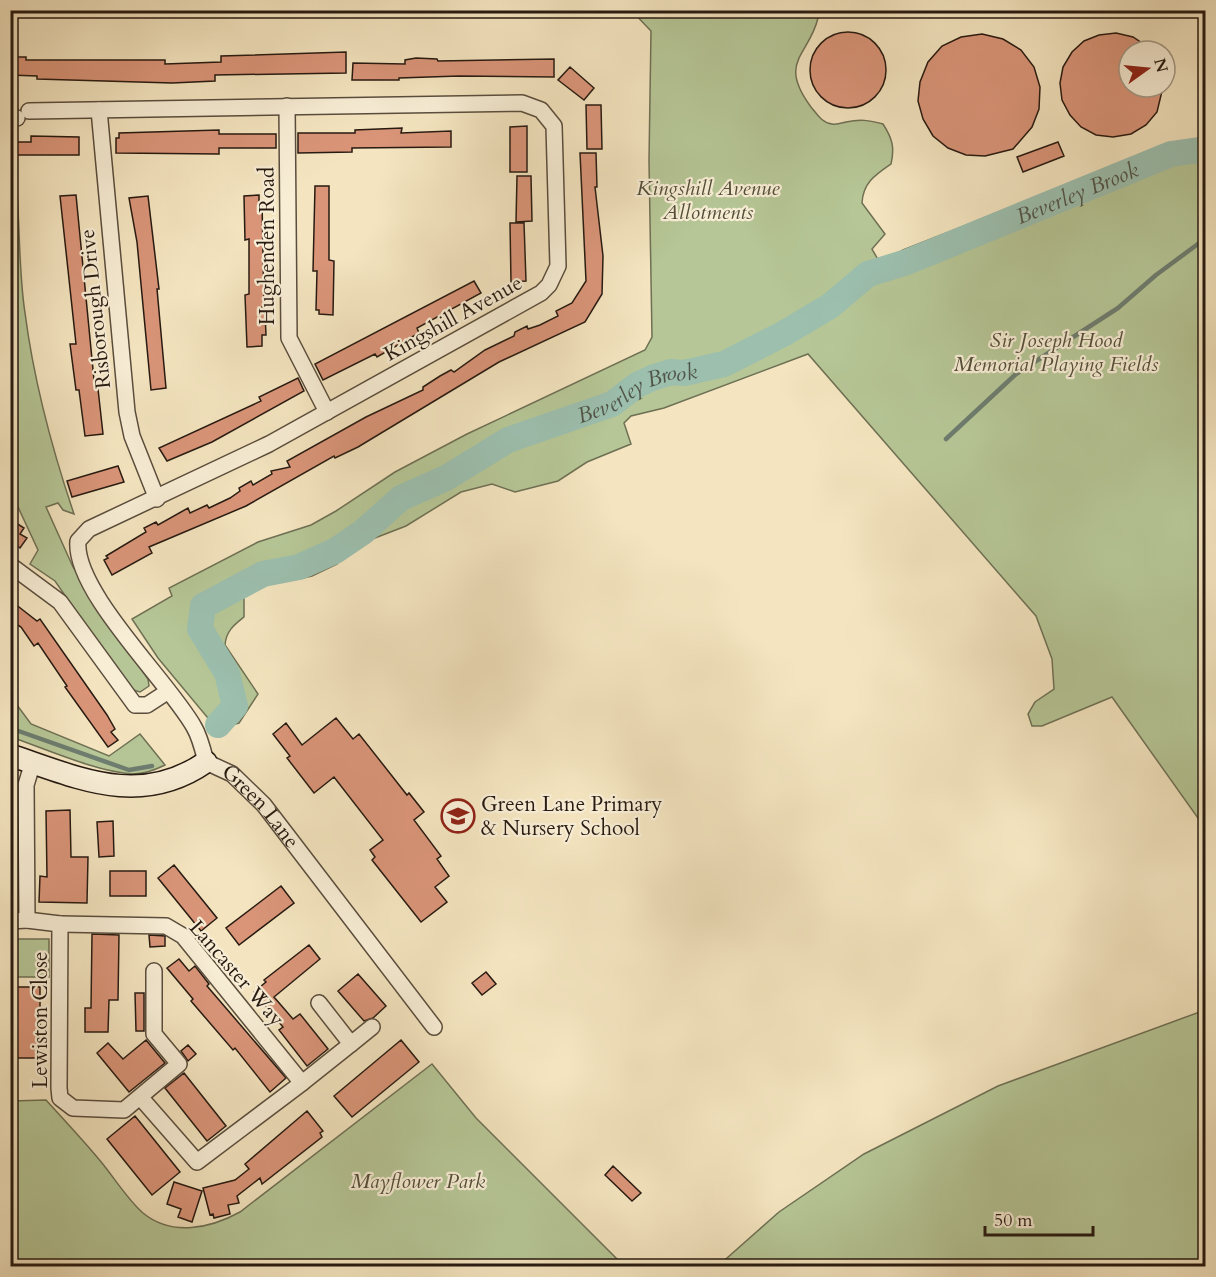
<svg xmlns="http://www.w3.org/2000/svg" width="1216" height="1277" font-family="Cardo,serif">
  <rect width="100%" height="100%" fill="#f4e5c0"/>
  <filter id="stains"><feTurbulence type="fractalNoise" baseFrequency=".00333" numOctaves="4"/><feColorMatrix values="0 0 0 0 .2 0 0 0 0 .09 0 0 0 0 .02 0 0 0 .5 -.17"/></filter>
  <radialGradient id="worn" r=".72"><stop offset=".6" stop-color="#630" stop-opacity="0"/><stop offset="1" stop-color="#630" stop-opacity=".3"/></radialGradient>
  <path fill="#b6c696" stroke="#6e7054" stroke-width="1.5" d="M810,10l8,8c-9,38 -41,43 -7,89 6,7 11,16 21,17 4,1 10,-1 14,-2 14,-3 23,-2 37,2 9,14 12,23 8,40 -16,11 -28,19 -29,39l23,31 -13,15 8,14 23,-13 176,-69 126,-45v692l-93,-131 -70,29h-10l-4,-12 7,-12 19,-13 -2,-30 -16,-43 -228,-262 -144,54 -33,8 -7,7 7,21 -44,18 -29,19 -43,11 -23,-8 -31,8 -55,34 -70,27 1,11 -25,12 -13,3 -12,-7 -43,20v25c-10,8 -18,14 -19,28l33,49 -19,29 -22,6 -59,-71 -26,-39 40,-23 -3,-8 89,-46 53,-17 25,-14 59,-39 72,-38 178,-84 7,-13 -3,-176 2,-130 -19,-20z
    M10,194h7c3,39 2,80 8,119 9,69 27,136 49,201l-11,-4 -5,-7 -12,4 27,60 75,112 1,7 -9,6 -10,-3 -75,-108 -25,-17 8,-14 -27,-58z
    M11,697l20,27 78,32 31,-22 25,31c-10,5 -21,9 -32,9 -36,-2 -87,-25 -122,-37z
    M11,939h38v38h-38z
    M1205,1010v256h-487l61,-54 85,-58 134,-68z
    M432,1064l44,54 148,148h-613v-165l35,-1c19,21 38,41 56,63 13,16 26,37 41,50 29,24 68,15 97,-1z"/>
  <g fill="none" stroke-linecap="round" stroke-linejoin="round">
    <path stroke="#6d7d6f" stroke-width="4.5" d="M946,439l70,-65 102,-66 38,-33 50,-37
      M10,728l119,42 23,-4"/>
    <path stroke="#9cbfae" stroke-width="26" id="s1" d="M218,725l17,-19 -8,-33 -27,-44 3,-23 60,-32 36,-7 36,-16 28,-19 38,-34 45,-20 62,-38 104,-36 25,-19 15,-7 19,-6 13,1 40,-9 59,-30 47,-28 38,-32 39,-12 264,-108 35,-5"/>
  </g>
  <path fill="#da9579" stroke="#271a11" stroke-width="1.5" d="M810 70a38 38 0 1 1 76 0a38 38 0 1 1-76 0Z
    M1116,33l17,4 21,14h-25v36h34l-6,25 -11,13 -15,9 -18,3 -17,-2 -15,-8 -11,-12 -8,-15 -2,-17 3,-16 9,-15 12,-11 15,-6z
    M982,34l21,5 18,11 13,17 6,20 -1,22 -7,18 -19,22 -28,7 -19,-1 -18,-7 -15,-12 -10,-17 -5,-18 2,-19 8,-20 14,-16 19,-9z
    M346,52v21l-131,2v6l-43,2 -135,-4v-3l-27,-1v-18h16v3h139v4l56,-2v-6z
    M416,58l21,1 1,2 116,-2v18l-95,-1 -60,2v2h-47l1,-17 52,1v-4z
    M570,67l24,21 -10,12 -26,-20z
    M586,105h15l1,44h-15z
    M527,126v46h-17v-45z
    M402,128l-1,5 50,-2v16l-99,1v4l-54,1v-20h57v-3z
    M219,130v4h57v14h-57v6l-103,-1v-15h3v-5z
    M31,136l48,1v18h-69v-13h21z
    M1058,142l6,14 -41,16 -6,-15z
    M580,153h16l1,34h-2l8,69 -1,38 -17,28 -86,40 -141,85 -23,11 -1,-2 -88,50 -97,41 3,6 -40,22 -8,-15 4,-2 -2,-2 40,-24 -2,-4 12,-6 2,3 30,-17 2,5 17,-8 2,3 21,-10 10,-7 -1,-3 12,-7 2,4 19,-11 -1,-3 19,-4 -3,-6 79,-44 57,-27v-3l17,-11 11,-6 3,2 31,-22 29,-14 1,-4 12,-6 1,3 12,-4 18,-9 -2,-5 16,-8 14,-22z
    M517,176h14l1,45 -16,1z
    M315,186h14v74l5,1 -1,54 -14,-1v-4h-3l1,-39h-4z
    M76,195l19,195 3,-1 5,45 -18,2 -6,-46h-3l-6,-46h6l-16,-148z
    M259,195v6h3l2,105 -2,1 3,6 1,22h-4v11l-15,1 -2,-52 4,-1v-55l-4,1 -1,-44z
    M148,196l11,93h-2l9,99 -15,2 -14,-148 -8,-44z
    M510,223h14l2,58 -15,1z
    M474,281l7,12 -64,35 2,5 -42,24 -2,-3 -52,26 -8,-16z
    M298,378l6,13 -92,51 -45,19 -8,-13 102,-47 -2,-4z
    M118,466l6,16 -52,15 -5,-16z
    M10,519l14,9 -4,6 7,4 -7,10 -6,-5 -4,5z
    M10,600l27,21 3,-2 67,96 8,14 -4,3 7,8 -10,7 -43,-60 2,-1 -29,-43 -4,3 -13,-19 -11,-7z
    M336,718l17,21 6,-5 48,61 2,-2 15,19 -10,8 27,36 -4,3 12,17 -14,11 12,15 -26,20 -49,-62 3,-3 -5,-7 13,-10 -49,-63 -20,16 -27,-35 3,-2 -17,-22 13,-11 16,22z
    M70,810l1,47h17l-1,46 -48,-1 1,-26 7,1 -1,-66z
    M113,821l1,35 -15,1 -2,-35z
    M174,865l43,53 -16,13 -43,-53z
    M110,871h36v25h-36z
    M281,886l13,17 -55,42 -13,-17z
    M92,934l27,1 -1,65h-9l-1,32h-23v-24h6z
    M149,935l16,1v10l-15,1z
    M309,945l11,14 -46,38 19,22 7,-5 28,35 -21,17 -28,-36 4,-3 -29,-35 12,-10 -2,-2z
    M179,959l10,12 6,-5 14,18 -2,2 79,92 -16,14 -35,-44 -2,2 -42,-49 2,-2 -26,-31z
    M486,972l10,12 -14,11 -10,-12z
    M358,974l28,32 -13,12 -9,3 -26,-30z
    M10,987h30v71h-30z
    M135,993h9v38h-8z
    M146,1040l19,23 -36,29 -32,-39 11,-10 15,16z
    M401,1040l18,22 -67,55 -18,-21z
    M188,1045l8,9 -8,7 -7,-10z
    M184,1073l42,53 -19,15 -42,-53z
    M307,1111l16,20 -3,2 2,4 -60,47 -2,-6 -23,18 2,7 -11,2 2,9 -16,4 -1,-4 -3,1 -7,-27 32,-8 14,-11 -4,-5z
    M135,1116l45,56 -28,23 -45,-56z
    M613,1166l28,27 -9,8 -27,-26z
    M174,1182l28,9 -10,31 -14,-5 3,-8 -14,-5z"/>
  <g fill="none" stroke-linecap="round" stroke-linejoin="round">
    <g stroke="#5a4d3d" stroke-width="18">
      <g id="street">
        <path d="M287,106l2,232 38,74"/>
        <path d="M99,110l28,302 5,24 25,63"/>
        <path id="s2" d="M29,111l493,-8 19,7 13,16 4,140 -9,19 -8,8 -272,151 -180,85 -11,12c-5,50 92,142 116,186 6,10 9,23 12,35l26,12 32,31 170,222"/>
        <path d="M10,118h7"/>
        <path d="M10,565l50,37 75,103h12l20,-13"/>
        <path d="M27,920l33,4 -1,164 1,10 13,10 51,2 55,-46 -25,-30v-63"/>
        <path d="M10,921l17,-1 -1,-135 7,-23"/>
        <path d="M60,924l106,2 17,10 119,147 49,-39 -32,-41"/>
        <path d="M351,1044l21,-17"/>
        <path d="M141,1098l56,64 105,-79"/>
      </g>
    </g>
    <g stroke="#271a11" stroke-width="24">
      <path id="secondary" d="M10,755c69,23 130,53 196,7"/>
    </g>
    <use href="#street" stroke="#f8eed6" stroke-width="15"/>
    <use href="#secondary" stroke="#f8eed6" stroke-width="21"/>
  </g>
  <defs>
    <g id="school-ring" transform="scale(1.725)"><circle r="9.5" fill="#f8eed6" stroke="#8f2418" stroke-width="1.5"/><path d="M0-5L7-2L0 1L-7-2ZM-4 1L0 2.5L4 1V4Q0 6-4 4Z" fill="#8f2418"/></g>
  </defs>
  <g fill-rule="evenodd">
    <use href="#school-ring" x="458" y="816"/>
  </g>
  <g text-anchor="middle" stroke-width="4.5" stroke-linejoin="round" paint-order="stroke">
    <g font-size="21" font-style="italic" fill="#524e39" stroke="#f8eed6">
      <text x="708" y="195">Kingshill Avenue<tspan x="708" dy="24">Allotments</tspan></text>
      <text x="1056" y="347">Sir Joseph Hood<tspan x="1056" dy="24">Memorial Playing Fields</tspan></text>
      <text x="418" y="1188">Mayflower Park</text>
    </g>
    <g font-size="21" fill="#271a11" stroke="#f8eed6">
      <text transform="translate(267 246) rotate(-90)" y="7">Hughenden Road</text>
      <text transform="translate(95 309) rotate(-96)" y="7">Risborough Drive</text>
      <text transform="translate(453 318) rotate(-29)" y="7">Kingshill Avenue</text>
      <text dy="7" stroke="none"><textPath href="#s2" startOffset="1564">Green Lane</textPath></text>
      <text transform="translate(237 973) rotate(49)" y="7">Lancaster Way</text>
      <text transform="translate(40 1020) rotate(-90)" y="7">Lewiston Close</text>
    </g>
    <g font-size="21" fill="#271a11" stroke="#f8eed6" text-anchor="start">
      <text x="481" y="811">Green Lane Primary<tspan x="481" dy="24">&amp; Nursery School</tspan></text>
    </g>
    <g font-size="22" font-style="italic" fill="#505448" stroke="#f8eed6">
      <text dy="8" stroke="none"><textPath href="#s1" startOffset="1112">Beverley Brook</textPath></text>
      <text dy="8" stroke="none"><textPath href="#s1" startOffset="624">Beverley Brook</textPath></text>
    </g>
  </g>
  <rect width="1216" height="1277" fill="none" stroke="#f4e5c0" stroke-width="36"/>
  <rect x="12" y="12" width="1192" height="1253" fill="none" stroke="#271a11" stroke-width="3"/>
  <rect x="18" y="18" width="1180" height="1241" fill="none" stroke="#271a11" stroke-width="1.5"/>
  <g transform="translate(1147 69) rotate(75)"><circle r="28" fill="#f8eed6" stroke="#a49987" stroke-width="1.5"/>
  <path d="M0-4.5L10 22L0 15L-10 22Z" fill="#8f2418"/>
  <text y="-9" font-size="16" font-weight="bold" text-anchor="middle" fill="#271a11">N</text>
  </g>
  <path d="M985 1226v9h108v-9" fill="none" stroke="#271a11" stroke-width="3"/>
  <text x="994" y="1226" font-size="18" fill="#271a11" stroke="#f8eed6" stroke-width="4.5" paint-order="stroke">50 m</text>
  <rect width="100%" height="100%" filter="url(#stains)"/>
  <rect width="100%" height="100%" fill="url(#worn)"/>
</svg>
